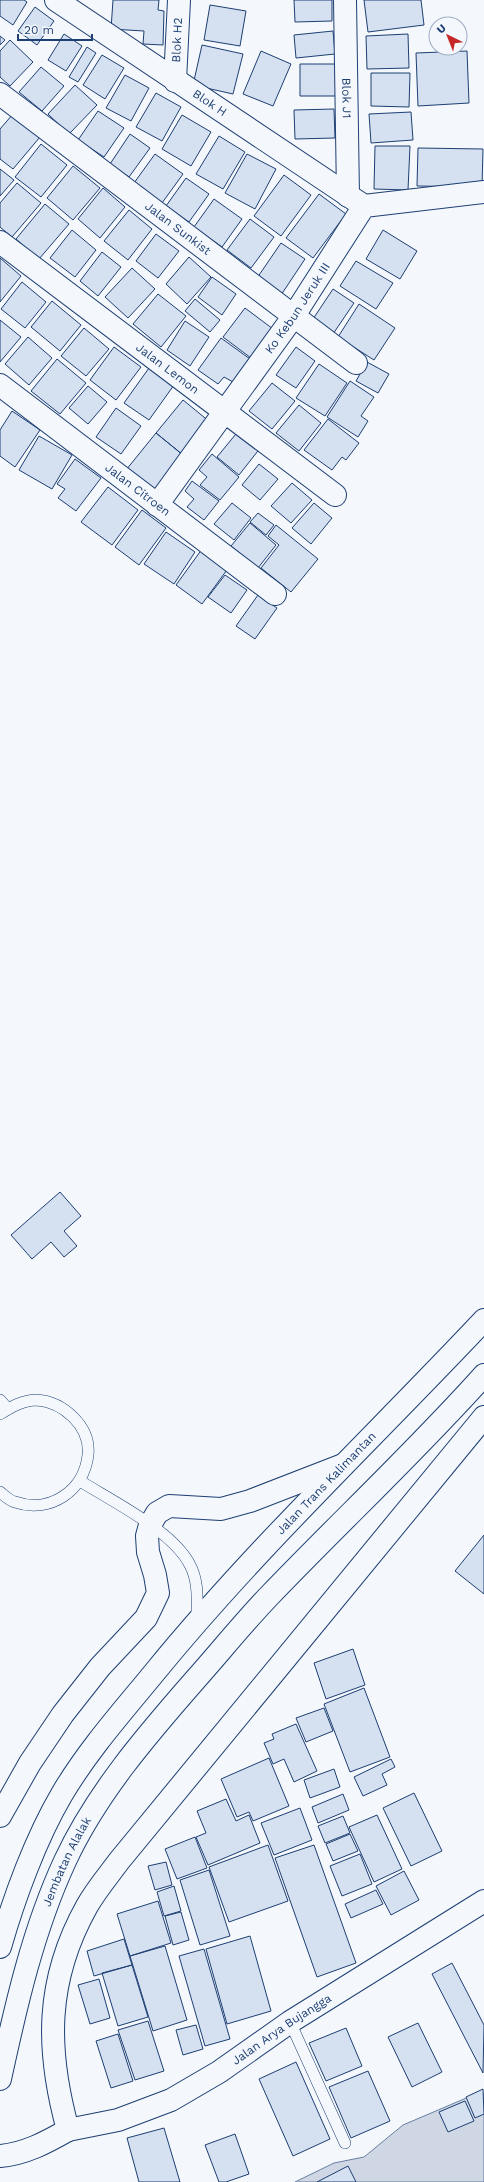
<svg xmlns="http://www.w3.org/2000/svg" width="484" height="2182" font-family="'Work Sans',sans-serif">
  <rect width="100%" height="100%" fill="#f4f7fb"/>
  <path fill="#cfd7e4" stroke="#687fa3" d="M478,2093l6,1v88h-189l39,-19 30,-6 39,-32z"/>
  <path fill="#d5e0f0" stroke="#1d3f73" d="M0,0h24l3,2 -14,23 -13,-9z
    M113,0h46l-1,10 6,1 -1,34 -20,-1 1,-13 -33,-2z
    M294,0h38v21l-37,1z
    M364,0h57l3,25 -56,7z
    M210,5l36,6 -6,35 -36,-6z
    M35,7l19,14 -17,24 -19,-14z
    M333,31l2,23 -39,4 -2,-23z
    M64,34l18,12 -16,25 -18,-11z
    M408,34l1,34 -42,1 -1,-33z
    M0,36l5,4 -5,5z
    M10,40l23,22 -23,24 -10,-9v-26z
    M202,45l41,9 -10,40 -40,-9z
    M87,47l9,6 -18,29 -9,-5z
    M261,51l30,13 -18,42 -30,-12z
    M467,51l2,52 -51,3 -2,-53z
    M102,55l22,13 -19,31 -22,-14z
    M300,64h36v32h-36z
    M41,67l23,19 -22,25 -23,-19z
    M371,73h39l-1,34 -38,-1z
    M125,75l24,13 -18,33 -25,-13z
    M75,85l22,20 -28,29 -21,-20z
    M156,93l25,14 -19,34 -26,-14z
    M334,109l1,29 -40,1 -1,-29z
    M98,111l26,17 -20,29 -26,-17z
    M411,112l2,28 -42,3 -2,-29z
    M13,114l27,23 -27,32 -13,-10v-30z
    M182,115l29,17 -20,34 -29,-17z
    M130,134l20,14 -21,29 -19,-13z
    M219,136l26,16 -22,37 -27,-15z
    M41,144l26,21 -26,32 -26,-20z
    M375,146h35l-2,44 -34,-1z
    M418,148l65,1 -1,38 -65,-1z
    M155,154l28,20 -21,29 -28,-20z
    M247,154l29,15 -21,40 -30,-16z
    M73,166l27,22 -27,32 -26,-22z
    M0,169l14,11 -14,16z
    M284,175l27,20 -30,41 -27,-20z
    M186,178l23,16 -20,28 -23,-16z
    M17,183l24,20 -29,34 -12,-10v-24z
    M103,188l22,19 -25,31 -22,-19z
    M319,194l27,20 -33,44 -27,-20z
    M214,199l28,20 -20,28 -28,-20z
    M45,204l24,20 -30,35 -23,-20z
    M129,210l23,19 -24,31 -24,-19z
    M250,219l24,18 -23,31 -24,-18z
    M72,230l24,20 -21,27 -25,-19z
    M383,230l34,21 -17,28 -34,-20z
    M156,234l23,17 -21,27 -22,-17z
    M281,243l24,16 -26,39 -24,-17z
    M102,252l19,15 -23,29 -18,-15z
    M189,257l22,20 -24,27 -21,-20z
    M0,258l21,18 -21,26z
    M356,261l37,22 -17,26 -36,-23z
    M132,268l23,21 -27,29 -23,-21z
    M212,277l24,17 -14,21 -24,-18z
    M22,282l24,20 -21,26 -24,-19z
    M333,289l21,14 -21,31 -20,-15z
    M158,294l28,22 -25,31 -28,-23z
    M195,299l25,21 -10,12 -25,-21z
    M52,301l29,24 -21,26 -29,-24z
    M359,304l36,24 -21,32 -36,-23z
    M245,308l28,21 -22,29 -28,-21z
    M0,320l21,17 -21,25z
    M185,321l24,16 -19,29 -23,-16z
    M84,328l25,21 -23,27 -25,-20z
    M28,337l24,21 -23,27 -24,-21z
    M221,338l29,21 -17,23 -9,-5 -6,7 -20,-14z
    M114,347l27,20 -25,33 -26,-20z
    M296,347l19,14 -19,27 -20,-13z
    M57,359l29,24 -26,31 -29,-23z
    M367,362l22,12 -11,19 -22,-12z
    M319,364l28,19 -22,33 -29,-18z
    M149,368l25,17 -25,35 -25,-17z
    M350,381l24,16 -13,19 7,5 -10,16 -31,-20z
    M272,383l23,18 -23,28 -23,-18z
    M88,386l19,16 -19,22 -19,-16z
    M183,400l27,22 -27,33 -27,-22z
    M299,405l22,18 -22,28 -23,-18z
    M116,408l25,18 -20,28 -25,-17z
    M12,411l28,19 -25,37 -15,-11v-26z
    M328,419l31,24 -13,17 -4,-3 -10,13 -28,-20z
    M240,429l21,18 -22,28 -22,-18z
    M156,433l27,22 -30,36 -27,-21z
    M39,436l33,19 -20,34 -33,-19z
    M212,454l27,23 -19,23 -20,-15 7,-8 -8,-7z
    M75,459l26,19 -25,33 -18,-13 7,-9 -8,-5z
    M259,464l19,15 -18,21 -18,-15z
    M192,481l27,20 -15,19 -17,-13 7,-8 -9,-8z
    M292,483l20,17 -21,23 -20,-17z
    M108,487l30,23 -26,35 -31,-23z
    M232,503l19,15 -17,22 -20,-16z
    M314,503l18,15 -21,26 -19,-16z
    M142,510l24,18 -27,37 -24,-18z
    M258,513l16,12 -8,10 -16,-13z
    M250,523l26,22 -18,23 -27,-22z
    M276,525l42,34 -27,33 -30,-24 18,-23 -11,-9z
    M166,532l29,20 -21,32 -30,-20z
    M205,545l27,18 -30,41 -26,-19z
    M225,575l22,15 -16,23 -23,-16z
    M258,595l19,13 -22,31 -19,-13z
    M60,1192l21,24 -17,15 13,15 -13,11 -13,-15 -19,17 -21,-24z
    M484,1535v59l-29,-23z
    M353,1649l12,36 -39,14 -12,-36z
    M364,1688l26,69 -40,15 -26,-68z
    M324,1708l9,23 -27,11 -10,-24z
    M296,1724l21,47 -23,11 -10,-23 -11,5 -9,-21 10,-4 -2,-5z
    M269,1758l20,48 -36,15 -4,-9 -12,5 -16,-38z
    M391,1759l4,8 -13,7 5,11 -24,11 -9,-19z
    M334,1769l6,18 -30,11 -6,-18z
    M414,1793l28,58 -31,15 -28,-58z
    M343,1794l6,16 -31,13 -6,-16z
    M226,1799l10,22 13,-6 11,28 -52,22 -12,-28 10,-4 -9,-22z
    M300,1808l12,32 -38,15 -13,-32z
    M377,1815l25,54 -28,13 -25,-55z
    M343,1816l7,17 -25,10 -7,-17z
    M350,1834l8,17 -25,10 -7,-17z
    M195,1837l12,31 -30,11 -12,-30z
    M268,1845l20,56 -59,21 -20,-55z
    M314,1845l42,118 -39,14 -42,-119z
    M360,1854l12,30 -30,12 -12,-30z
    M166,1862l6,23 -17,5 -7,-24z
    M209,1870l21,66 -30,9 -20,-65z
    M404,1871l15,29 -28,15 -15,-29z
    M174,1886l7,25 -17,5 -7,-24z
    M376,1890l7,14 -32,14 -6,-14z
    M158,1901l13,42 -41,13 -13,-42z
    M181,1912l8,28 -16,5 -8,-29z
    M250,1936l21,75 -44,13 -21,-75z
    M124,1939l8,26 -38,11 -7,-25z
    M165,1946l22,74 -34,11 -23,-75z
    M204,1949l26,90 -25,7 -26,-90z
    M452,1963l32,62 -1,48 -51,-99z
    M132,1965l16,52 -30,9 -16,-53z
    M99,1979l11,39 -20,6 -12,-39z
    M148,2021l16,50 -29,9 -17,-50z
    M418,2023l24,49 -30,15 -24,-50z
    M196,2025l7,24 -20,6 -7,-25z
    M346,2028l16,38 -36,15 -17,-38z
    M118,2034l15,47 -22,7 -15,-47z
    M296,2062l34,77 -37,17 -34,-77z
    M368,2071l22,50 -39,17 -22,-51z
    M483,2089l1,25 -9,4 -9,-21z
    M465,2101l9,20 -26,11 -9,-20z
    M164,2128l16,54h-41l-12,-44z
    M235,2134l14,40 -23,8h-7l-14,-37z
    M348,2166l8,16h-39z"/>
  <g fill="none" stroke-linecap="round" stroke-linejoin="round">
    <g stroke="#1d3f73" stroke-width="12">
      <path id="lane" d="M0,1400l8,9
        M0,1414c11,-7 23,-14 37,-14 26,2 54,26 51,55 -4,36 -38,59 -73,47 -5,-1 -10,-6 -15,-10
        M80,1481c32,20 93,50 110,84 9,17 7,36 7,54
        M290,2022l55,121"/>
    </g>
    <g stroke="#1d3f73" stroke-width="24">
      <g id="street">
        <path id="s1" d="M56,0l308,206"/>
        <path id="s2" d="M345,0l3,196"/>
        <path id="s3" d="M175,81l4,-81"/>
        <path id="s4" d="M0,94l356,269"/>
        <path id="s5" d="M0,242l335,253"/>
        <path id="s6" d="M0,385l275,209"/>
        <path id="s7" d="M157,505l136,-188 71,-111 120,-14"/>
        <path id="s8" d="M68,2130l50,-10 53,-20 48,-28 71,-50 194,-121"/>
      </g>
    </g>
    <g stroke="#1d3f73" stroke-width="24">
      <path id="primary" d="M0,1816l30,-53 33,-49 37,-47 46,-49 12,-25 -3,-18 -7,-23 -1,-16 3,-11 7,-12 12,-7 52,3 29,-8 93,-36
        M0,2156c25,-2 47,-14 68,-26 -22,-80 -23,-149 19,-224 9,-16 21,-30 32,-45l365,-444"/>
    </g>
    <g stroke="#1d3f73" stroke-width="24">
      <g id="highway">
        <path id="s9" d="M0,1947c14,-49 36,-109 62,-153 26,-44 60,-82 92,-121 102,-125 220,-236 330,-353"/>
        <path id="s10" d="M0,2079c16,-74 33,-149 65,-218 31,-67 81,-125 130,-181 25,-28 49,-58 75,-85 71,-74 146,-144 214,-220"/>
      </g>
    </g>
    <use href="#lane" stroke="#f4f7fb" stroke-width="11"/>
    <use href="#street" stroke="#f4f7fb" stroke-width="22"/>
    <use href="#primary" stroke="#f4f7fb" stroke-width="22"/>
    <use href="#highway" stroke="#f4f7fb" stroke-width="22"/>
  </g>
  <g text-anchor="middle" stroke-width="3" stroke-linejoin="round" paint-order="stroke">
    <g font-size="12" fill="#1d3f73" stroke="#f4f7fb">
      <text dy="4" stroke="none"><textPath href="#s3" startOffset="41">Blok H2</textPath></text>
      <text dy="4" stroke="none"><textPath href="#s2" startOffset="98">Blok J1</textPath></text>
      <text dy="4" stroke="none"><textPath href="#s1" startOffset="185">Blok H</textPath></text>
      <text dy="4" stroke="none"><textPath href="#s4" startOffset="223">Jalan Sunkist</textPath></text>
      <text dy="4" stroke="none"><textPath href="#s7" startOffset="242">Ko Kebun Jeruk III</textPath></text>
      <text dy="4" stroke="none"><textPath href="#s5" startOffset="210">Jalan Lemon</textPath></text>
      <text dy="4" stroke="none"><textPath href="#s6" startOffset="173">Jalan Citroen</textPath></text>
      <text dy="4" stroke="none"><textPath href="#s9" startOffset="574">Jalan Trans Kalimantan</textPath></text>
      <text dy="4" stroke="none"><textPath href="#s10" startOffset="228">Jembatan Alalak</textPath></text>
      <text dy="4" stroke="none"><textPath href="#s8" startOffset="239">Jalan Arya Bujangga</textPath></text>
    </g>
  </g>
  <g transform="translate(448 36) rotate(317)"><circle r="19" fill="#f4f7fb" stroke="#9eadc5"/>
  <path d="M0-3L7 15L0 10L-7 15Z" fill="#c62828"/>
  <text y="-6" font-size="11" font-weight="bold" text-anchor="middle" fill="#1d3f73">U</text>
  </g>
  <path d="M18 34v6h74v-6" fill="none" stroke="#1d3f73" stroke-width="2"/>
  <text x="24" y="34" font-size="12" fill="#1d3f73" stroke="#f4f7fb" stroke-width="3" paint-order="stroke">20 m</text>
</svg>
